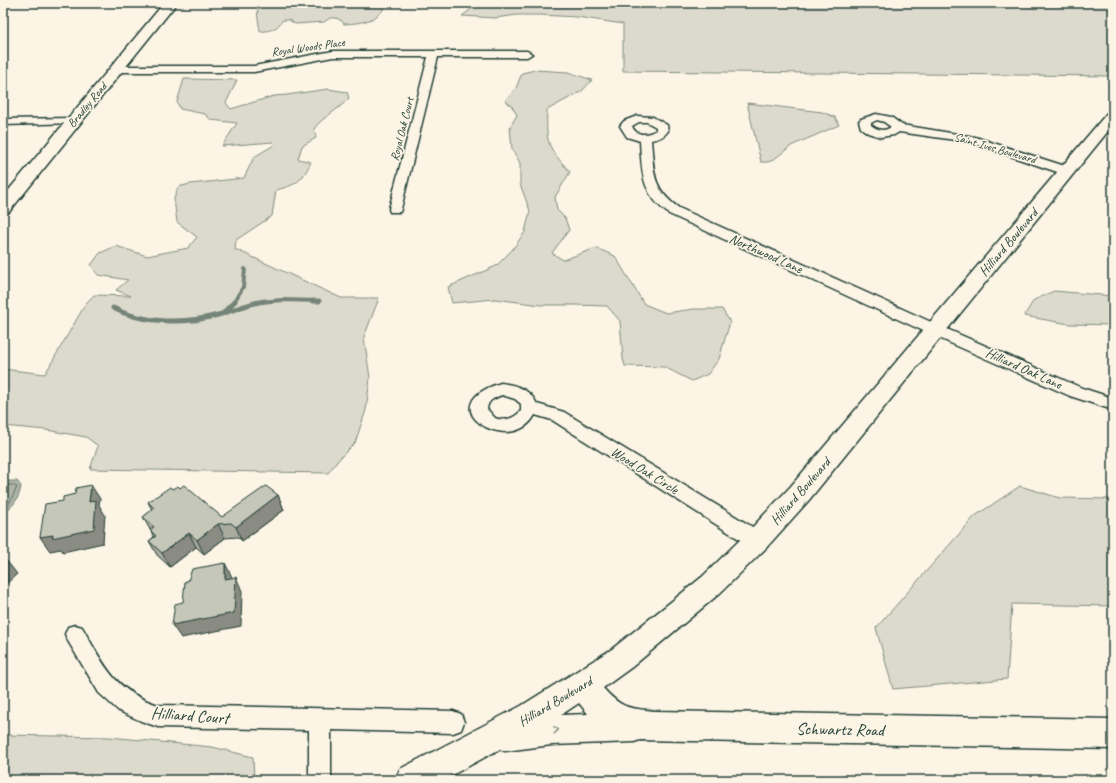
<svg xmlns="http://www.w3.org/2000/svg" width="1116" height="783" font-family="Caveat,sans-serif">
  <rect width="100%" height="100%" fill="#fcf5e5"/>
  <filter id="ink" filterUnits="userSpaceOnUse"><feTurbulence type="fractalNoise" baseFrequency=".025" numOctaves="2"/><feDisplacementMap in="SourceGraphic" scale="8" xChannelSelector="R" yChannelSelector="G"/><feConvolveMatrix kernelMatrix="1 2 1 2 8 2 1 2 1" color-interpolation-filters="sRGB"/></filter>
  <g filter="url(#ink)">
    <path fill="#dcdacc" stroke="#7e8c80" d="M260,3h127c-8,18 -25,20 -43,21l-2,-3 -6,-3h-6l-6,4 -29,2 -6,-4h-6c-6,8 -12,12 -23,11 -1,-9 -5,-19 0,-28z
      M474,3h639v73l-490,-5v-47l-46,-7 -37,-2h-23l-22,3 -33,-2 12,-9z
      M535,70l33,2 24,8 -10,11 -35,19c-1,35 0,36 23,62l-15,25 2,13 8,8 4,12 -17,23 11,7 33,-12 19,8 29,48 22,9 28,-4h28l8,13 -11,37 -11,15 -16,7 -28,-14 -39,-1 -2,-7 -3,-38 -13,-15 -33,-1h-33l-46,-6 -43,4 -4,-16 48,-21 16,-16 13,-18 5,-21 -10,-27v-21l-8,-14 -2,-22 7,-12 -6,-10 -6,-4 11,-13 6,-15z
      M184,79l53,1 -11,23 5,6 43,-13 13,-1 41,-6 19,3 2,6c-11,13 -26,18 -35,31l2,9 -14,8 -4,13 13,3c-9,19 -14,23 -35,28l-4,26 -36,24 -1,10h2l104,48h38l-15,39 6,41 -4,32 -11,33 -15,15 -12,15 -238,-4 8,-23 -12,-9 -40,-7 -43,-4v-57l42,5 41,-71 8,-8 37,1 -15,-6 12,-10 -30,-5 -7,-10 9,-12 16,-7 31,10 41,-8 9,-11 -20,-15 -3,-23 4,-12 12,-3 54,-6 10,-21 20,-12 -1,-3 -51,4 15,-23 -26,-3 -6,-6 -25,-5 -3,-7z
      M747,103l75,9 13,5 4,8 -48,21 -18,14 -5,2h-7z
      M1054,291l59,5v29l-44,-1 -45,-8 10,-16z
      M1020,486l40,12 53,1v107l-101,-2 -5,75 -114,10 -17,-61 99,-112z
      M3,735l107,2 102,10 41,10 1,23h-251z"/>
    <path fill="#aeb3a7" stroke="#758479" d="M3,481h14l4,5c-1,11 -8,22 -18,26z"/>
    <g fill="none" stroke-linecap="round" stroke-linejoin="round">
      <path stroke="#586c62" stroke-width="1" d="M3,485h10l4,2 -7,15 -7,6"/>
      <path stroke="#758479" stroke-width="4" d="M234,302l9,-15 2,-18
        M260,302l22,-2 37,1"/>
      <path stroke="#758479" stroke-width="5" d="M313,301h6
        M113,308c30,16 73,16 105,7 16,-5 31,-12 47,-14
        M225,311l10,-10"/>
      <g stroke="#1f3d34" stroke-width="3">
        <path id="street" d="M333,51h194l5,3 -5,3h-89l-37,152 -1,3h-10l-1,-3 39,-152h-95l-79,15h-138l-5,-3 5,-3h138z
          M876,114l15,3 11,8 73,12 96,31 2,3 -2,3h-8l-94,-32 -70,-10 -5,3 -13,2 -13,-4 -7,-5 -2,-7 2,-2zM877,120l7,2 7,5c-7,5 -14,3 -20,-2v-2z
          M637,116l16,1 14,8 1,6c-4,6 -10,8 -17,9 3,31 0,48 28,68l261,118 142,62 31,10v12l-43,-14 -140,-62 -261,-120c-28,-21 -27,-41 -29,-73l-13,-4 -7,-11 4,-5zM639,122h8l9,5v3c-8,5 -20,7 -24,-4z
          M74,118l4,1 2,2 -2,2 -75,2v-6z
          M501,383c15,2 29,6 36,21l27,8 200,122 2,6 -2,6 -7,2 -7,-2 -198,-126 -17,-5c-24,44 -109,-9 -34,-32zM502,395l13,4 6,5v7c-7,7 -16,11 -26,7l-8,-9c1,-9 7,-11 15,-14z
          M75,625l7,2c22,38 32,64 76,78l295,6 8,3 3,8 -3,8 -8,3 -122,-3v50h-22v-50l-151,-3 -17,-6 -22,-10 -20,-18 -31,-52 -3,-7 3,-7z"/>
      </g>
      <g stroke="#1f3d34" stroke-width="3">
        <path id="secondary" d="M164,3h13l-168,209 -6,1v-16z
          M1113,110v15l-304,375 -43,48 -46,45 -88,74 -29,21c19,21 25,20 52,23l458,8v30l-473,-9 -6,2 -82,3 -47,6 -5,-2 -57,31h-48l5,-11 121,-63 91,-57 90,-72 46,-45 43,-46 317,-374zM579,703l9,11 -27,1z"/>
      </g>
      <use href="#street" fill="#fcf5e5" fill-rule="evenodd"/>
      <use href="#secondary" fill="#fcf5e5" fill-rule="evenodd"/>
    </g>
    <path fill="#a9ab9f" stroke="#1f3d34" d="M180,488l42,29 56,-22 6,15 -42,31 -4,-4 -13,1 -21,16 -8,-7 -26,20 -13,-12 -8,-14 5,-4 -11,-20 9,-7 -4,-8 24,-13z"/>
    <path fill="#8a8b82" stroke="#1f3d34" d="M91,485l9,14 -1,6 6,10 -2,28 -40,9 -2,-3 -11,2 -10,-14 49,-35z
      M278,495l6,15 -42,31 -6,-14z
      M218,524l7,14 -21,16 -7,-14z
      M189,533l7,14 -26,20 -8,-14z
      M6,560l11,14 -14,13v-24z
      M225,563l7,14v15l-7,-13z
      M236,577l6,14 -1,35 -60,12 -9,-13z"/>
    <path fill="#c5c7b9" stroke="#1f3d34" d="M91,485l-2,17 7,-2 -2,29 -42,9 1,-3 -13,2 5,-33 18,-3v-4l12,-3 1,-6z
      M184,485l38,32 44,-31 12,9 -42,32 -5,-4 -13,1 -21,16 -8,-7 -27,20 -13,-12 7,-5 -6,-6 4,-3 -11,-10 11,-9 -6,-6 22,-15 2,2 6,-3 2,2z
      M3,559l3,1 -3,3z
      M225,563v16l11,-2 -2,36 -62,12 3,-21 8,-2 2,-21h3l4,-12z"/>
    <defs><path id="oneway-chevron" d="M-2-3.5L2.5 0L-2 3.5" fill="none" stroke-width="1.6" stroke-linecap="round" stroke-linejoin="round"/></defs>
    <use stroke="#8e998c" href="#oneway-chevron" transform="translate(556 730) rotate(-4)"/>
  </g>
  <g text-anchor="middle" stroke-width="3.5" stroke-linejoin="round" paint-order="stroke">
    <g font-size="12" fill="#1f3d34" stroke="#fcf5e5">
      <text transform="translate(308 47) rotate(-8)" y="4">Royal Woods Place</text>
      <text transform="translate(87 105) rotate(-50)" y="4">Bradley Road</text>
      <text transform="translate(402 129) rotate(-76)" y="4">Royal Oak Court</text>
      <text transform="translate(995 148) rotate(16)" y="4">Saint Ives Boulevard</text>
    </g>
    <g font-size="14" fill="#1f3d34" stroke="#fcf5e5">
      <text transform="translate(1008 242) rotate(-50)" y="5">Hilliard Boulevard</text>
      <text transform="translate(766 253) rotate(24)" y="5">Northwood Lane</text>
      <text transform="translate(1024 368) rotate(24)" y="5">Hilliard Oak Lane</text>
      <text transform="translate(645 470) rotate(32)" y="5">Wood Oak Circle</text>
      <text transform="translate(800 491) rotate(-49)" y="5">Hilliard Boulevard</text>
      <text transform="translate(555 701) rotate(-31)" y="5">Hilliard Boulevard</text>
    </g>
    <g font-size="17" fill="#1f3d34" stroke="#fcf5e5">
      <text transform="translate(190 715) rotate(4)" y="6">Hilliard Court</text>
      <text transform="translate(840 729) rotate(1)" y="6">Schwartz Road</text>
    </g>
  </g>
  <rect width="1116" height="783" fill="none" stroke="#fcf5e5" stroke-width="16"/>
  <rect x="8" y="8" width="1100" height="767" fill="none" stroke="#1f3d34" stroke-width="1.5" filter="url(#ink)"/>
</svg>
